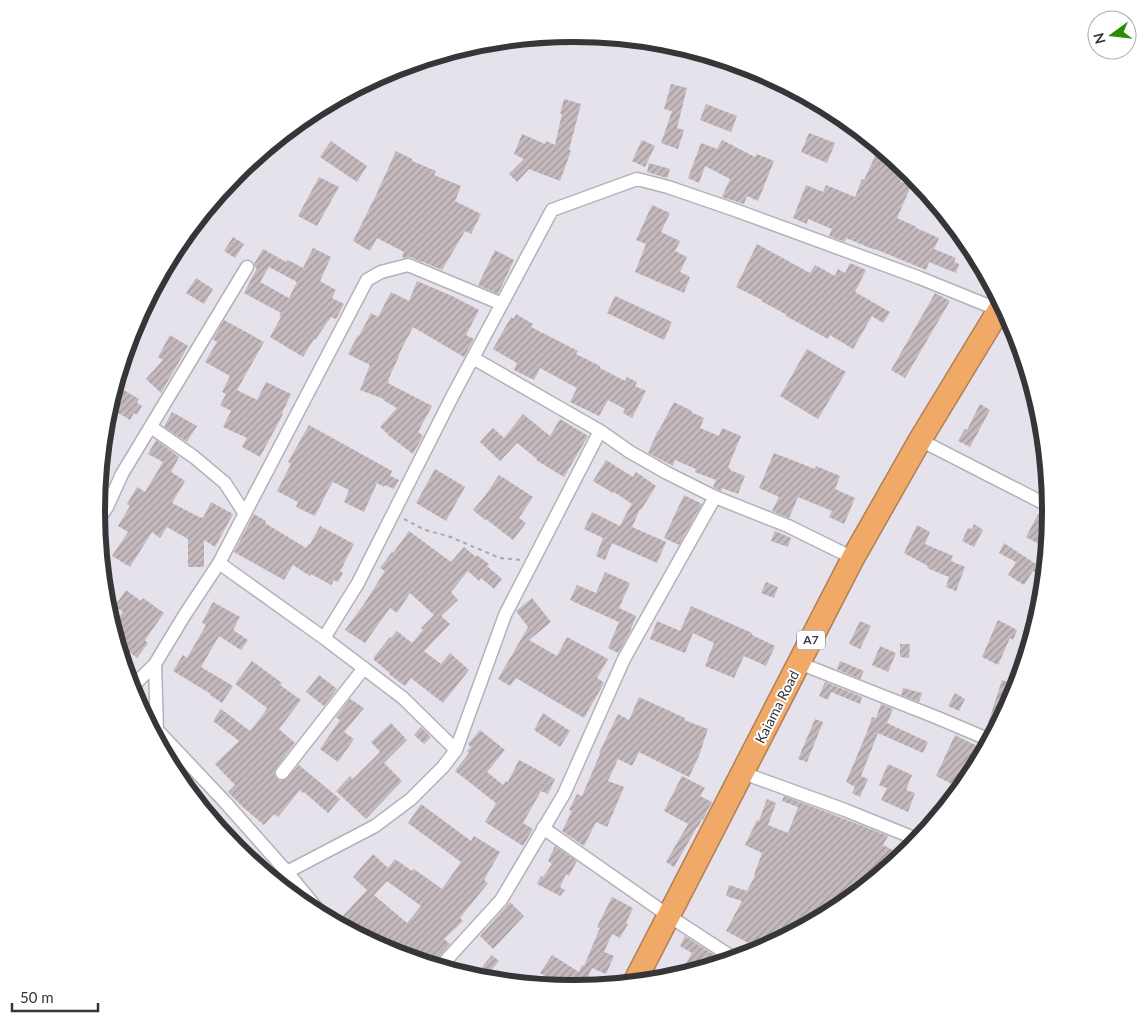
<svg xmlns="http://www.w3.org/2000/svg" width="1147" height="1023" font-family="Lato,sans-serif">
  <defs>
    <pattern id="building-hatch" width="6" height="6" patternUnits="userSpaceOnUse" patternTransform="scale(1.25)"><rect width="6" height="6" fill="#c4b9bc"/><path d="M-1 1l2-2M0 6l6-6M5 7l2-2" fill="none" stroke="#a0979a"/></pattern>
  </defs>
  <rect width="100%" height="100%" fill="#e5e2eb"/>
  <path fill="url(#building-hatch)" fill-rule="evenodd" d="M671,84l16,4 -10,40 7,2 -6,19 -17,-6 11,-32 -8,-2z
    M564,99l17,5 -12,46 2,1 -11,30 -31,-12 -12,13 -8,-8 15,-15 -10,-5 8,-20 23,10 1,-3 9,4 7,-31h-2z
    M706,104l31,12 -6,16 -31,-12z
    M809,133l26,10 -8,20 -26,-11z
    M642,140l13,6 -10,21 -13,-6z
    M722,140l33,17 2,-3 17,7 -16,40 -11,-5 -3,8 -22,-7 8,-18 -25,-13 -6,17 -11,-5 13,-35 16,6z
    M331,141l36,25 -10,16 -37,-25z
    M883,150l12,10 -1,3 11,6 -5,12 11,5 -14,32 20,9 -1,1 23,10 -5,11 22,9 -2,4 5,2 -3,9 -27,-11 -3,8 -51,-21v1l-29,-12 -1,4 -16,-6 3,-7 -24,-10 -1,5 -14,-6 13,-33 17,7 3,-7 29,12 7,-18 2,1 11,-24 5,2z
    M396,151l16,8v2l24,10 -2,4 27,11 -6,15 26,13 -10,20 -6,-3 -23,39 -21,-9v1l-10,-5 -7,1 -2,-2 2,-4 -27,-14 -7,13 -17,-10 24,-48z
    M649,163l21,6 -3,9 -20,-6z
    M319,177l20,10 -22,39 -19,-10z
    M652,205l18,8 -9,19 19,9 -5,10 12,6 -7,15 10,5 -6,16 -49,-21 11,-28 -10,-4z
    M233,237l11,7 -9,14 -11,-7z
    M757,244l53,29 5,-8 20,11 3,-7 7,4 5,-10 16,7 -11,22 35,20 -7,11 -11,-7 -19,33 -23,-14 -2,4 -42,-23 1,-1 -26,-14 1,-1 -26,-13z
    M313,248l18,9 -11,24 16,9 -4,8 12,6 -8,15 -5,-2 -16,23 -1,-1 -11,18 -33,-20 11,-20 -2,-1 2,-3 -37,-20 13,-25 -2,-1 -1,-3 9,-15 23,13 2,-2 15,8zM269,267l28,15 -8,16 -29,-16z
    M495,250l19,10 -16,34 -20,-9z
    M196,278l17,11 -9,15 -18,-11z
    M417,281l35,15 27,14 -13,25 8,4 -10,18 -51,-30 -15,29h1l-11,24h1l-1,3 44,23 -14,26 5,4 -10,18 -25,-19v-1l-8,-7 17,-19 -14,-8 1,-1 -24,-9 10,-25 -22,-11 10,-19 1,1 12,-23 7,4 13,-25 18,9z
    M935,293l15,8 -45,77 -14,-8z
    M615,296l57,26 -8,18 -57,-27z
    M516,314l17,10 -2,3 47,24 -2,3 24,12v2l25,13 2,-4 10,5 -2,4 11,5 -14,27 -9,-5 2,-4 -17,-9 -9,16 -29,-14 7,-14 -37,-20 -6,12 -20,-10 3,-7 -24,-14 18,-32 3,2z
    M224,320l40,22 -27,48 20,10 9,-18 25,12 -9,19 1,1 -23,43 -18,-10 5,-9 -24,-11 8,-16 -11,-6 6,-11 -4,-2 8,-16 -25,-14 12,-20 -4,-3z
    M170,335l18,11 -27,47 -15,-14 17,-19 -5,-3z
    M807,349l39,23 -28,47 -38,-23z
    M115,385l24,14 -2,4 5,3 -5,9 -3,-2 -4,7 -22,-13z
    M674,402l18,9 -1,1 13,6 -4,10 19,8 3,-8 19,8 -13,31 2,1v2l15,6 -7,18 -16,-6 -1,3 -8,-4 3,-7 -21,-8 1,-3 -21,-9 -2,6 -25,-13 10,-23h1z
    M980,404l10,6 -20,37 -12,-6 7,-12 2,1z
    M172,412l25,14 -10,16 -23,-15z
    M523,414l27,22 10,-17 28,17 -24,41 -28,-17 1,-1 -20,-16 -17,18 -20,-19 13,-14 11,10z
    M309,425l83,46 -2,5 9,4 -5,9 -9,-4 -1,2 -7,-4 -13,29 -20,-10 5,-12 -16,-8 -5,8 -13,26 -19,-9 2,-5 -21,-11 14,-27 -3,-2z
    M156,440l23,17 -8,15 14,9 -13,22 29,15v-1l2,1 8,-16 22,12 -18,33 -11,-7v27h-16v-28l-21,-12 -7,11 -8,-6 -22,35 -18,-11 16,-24 -10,-6 12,-20 -3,-2 10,-17 8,5 18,-30 -15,-8z
    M774,453l41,16 1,-3 24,10 -5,13 20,9 -11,26 -15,-7 3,-6 -34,-14 -9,21 -17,-7 7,-14 -20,-9z
    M606,460l27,17 3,-5 20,14 -15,24 -1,-1 -8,18 34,15 -9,21 -45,-20 -7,17 -9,-4 7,-18 -19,-9 8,-17 28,14 7,-14 5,-8 -18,-12 -1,1 -20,-12z
    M435,469l30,18 -19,34 -30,-18z
    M499,475l34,22 -14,21 7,5 -13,17 -27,-21 -1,1 -12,-10 12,-14z
    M684,495l18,9 -23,41 -15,-7z
    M254,514l12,7 -1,2 41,25 3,-4h1l10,-18 34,18 -11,21h1l-4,6 3,2 -5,9 -4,-2 -3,5 -20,-11 -1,2 -17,-11 -9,15 -50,-28z
    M1038,514l12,7 -1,17 -5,9 -18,-10z
    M974,524l9,6 -9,17 -12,-6 6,-13 4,1z
    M917,525l13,7 -5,12 28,12 -2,5 14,6 -9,24 -10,-4 3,-10 -22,-9 1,-2 -24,-13z
    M409,531l42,31 13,-15 12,10 1,-2 12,9 -2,2 15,13 -8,10 -13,-11 -2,3 -11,-10 -17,21 7,8 -17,16 9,8 -26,27 17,13 9,-11 19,17 -26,33 -32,-25 -6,8 -16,-12 1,-1 -16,-13v-3l16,-20 1,1 6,-7 15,12 11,-13 -2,-2 13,-13 -24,-22 -13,20 -7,-5 -25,35 -20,-13 19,-26 21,-33 -5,-3 12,-16 1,1z
    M775,531l16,7 -3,9 -17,-6z
    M1004,543l38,25 -3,6 -6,-3 -9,14 -16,-10 8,-13 -17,-9z
    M605,572l25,11 -11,25 17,8 -7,18 -11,19 -10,-5 11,-26 -49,-22 7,-15 19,8z
    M766,582l12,5 -4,11 -13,-5z
    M126,590l15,11 2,-3 21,15 -19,27 3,3 -11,15 -21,-17 -4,-14 11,-15 -8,-6z
    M532,598l19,24 -22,18 28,16 10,-19 41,22 -11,19 7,5 -20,35 -68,-40 -6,8 -12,-7 30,-52 -12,-16z
    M213,602l27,15 -7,13 15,10 -7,10 -22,-14 -18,31 32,19 -11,17 -12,-8 1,-1 -38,-23 10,-16 4,3 19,-33 -4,-2z
    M691,606l61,27v2l23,11 -9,20 -22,-10 -10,22 -29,-12 9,-23 -21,-10 -8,20 -35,-14 7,-18 23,10z
    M998,620l19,10 -4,10 -3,-2 -12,27 -16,-8z
    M860,621l11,5 -11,23 -11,-5z
    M900,644h10l-1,14 -9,-1z
    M880,646l16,7 -8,19 -16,-7z
    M252,661l30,22 -2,2 21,15 -22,29 16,14 -19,25 -2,4 1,4 5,5 5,-1 14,-15 41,34 -12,14 -24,-21 -1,1 -3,-3 -22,27 -4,-3 -10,11 -20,-17 -16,-16 7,-7 -20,-21 24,-23 -26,-20 8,-12 29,22 15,-19v-1l2,-3 -32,-24z
    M840,661l24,10 -4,8 -23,-10z
    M319,675l18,14 -13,17 -18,-14z
    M1002,680l16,5 -3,10 -17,31 -10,-3z
    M825,682l37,15 -2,7 -29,-12 -3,8 -9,-4z
    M903,688l19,5 -3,9 -18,-7z
    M955,693l10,6 -6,12 -11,-5z
    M639,697l46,21 -1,2 24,9 -10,29 -9,19 -50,-25 -7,14 -14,-7 -10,22 16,6 -17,40 -11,-5 -12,24 -22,-15 10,-20 -3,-1 8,-16 5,2 18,-42 -1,-1 19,-39 11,6z
    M350,699l14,9 -20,24 10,7 -16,23 -18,-13 20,-29 -4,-3z
    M881,704l12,5 -6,14 41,19 -5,11 -45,-20 -17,43 7,3 -8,18 -8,-4 3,-6 -9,-5 21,-50 5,-15 4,1z
    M543,713l27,18 -10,16 -26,-17z
    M815,719l8,3 -16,40 -9,-3z
    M391,723l16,17 -23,23 18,18 -36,38 -30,-28 14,-15 3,3 27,-27 -9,-10z
    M421,727l10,10 -7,7 -10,-9z
    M480,730l25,20 -18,22 16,13 3,-4 2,1 11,-22 36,19 -7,15 -7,-3 -18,32 10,6 -10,17 -38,-24 11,-19 -41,-32 14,-18 -2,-2 4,-4 -3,-3z
    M955,735l22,11 -19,41 -22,-11z
    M888,764l24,11 -6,15 9,3 -7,19 -27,-12 6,-12 -8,-3z
    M682,776l23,12 -5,8 12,6 -9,18 -1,-1 -4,8h-1l-23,40 -8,-5 22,-38 -24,-13z
    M784,796l58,22 46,18 -5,9 21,11 -65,53 -77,41 -36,-19 16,-30 -16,-5 3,-11 18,6 8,-15 -1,-1 8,-22 -17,-8 12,-25 2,1 8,-22 9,4 -8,22 20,8 10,-26 -16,-6z
    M421,804l50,37 3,-5 26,16 -16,28 4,3 -28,35 3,3 -19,18 6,5 -19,21 -22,-7 -28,-21 -6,8 -21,-13 -14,-13 27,-29 3,3 -17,-16 20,-23 15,14 7,-9 17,12 2,-2 28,20 19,-27 -53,-39zM387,881l34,25 -14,17 -33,-28z
    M555,846l22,15 -8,15 -3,-2 -6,13 5,3 -5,6 -23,-12 4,-8 2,1 9,-13 -4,-3z
    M612,897l21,11 -7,15 2,1 -8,14 -8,-4 -8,18 10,4 -8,18 -14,-6 -9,20 -10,1 -8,-1 -25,-15 12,-18 27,17 3,-7 2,1 16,-38 -3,-1z
    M510,902l14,14 -31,33 -13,-13z
    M685,936l40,26 -46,14 13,-23 -12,-7z
    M492,955l7,6 -16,19 -10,-2z"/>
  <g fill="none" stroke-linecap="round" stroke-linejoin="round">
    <g stroke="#b4b1ba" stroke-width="15">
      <path id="street" d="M473,358l127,73 30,21 37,21 48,24 73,29 65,32
        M151,427l43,30 31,26 20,31
        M920,440l131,67
        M97,522l10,-15 15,-33 125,-207
        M219,563l105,75 79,60 53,52
        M324,638l34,-55 94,-186 100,-187 85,-31 31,8 67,23 185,68 79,32
        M799,663l139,55 52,22
        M155,664l2,67
        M130,689l25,-25 29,-48 35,-53 148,-283 14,-8 27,-7 94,39
        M143,715l82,87 62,70 37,45
        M282,773l82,-105
        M743,773l102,37 74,30
        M543,828l126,88 66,43
        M287,872l88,-46 36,-27 32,-32 13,-17 49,-135 95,-184
        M439,968l62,-68 63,-106 60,-135 91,-162"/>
    </g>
    <g stroke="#b08057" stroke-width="25">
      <path id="highway" d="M634,983l219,-425 67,-118 82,-135"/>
    </g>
    <path stroke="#a9a7ae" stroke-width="2" stroke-dasharray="4 4" stroke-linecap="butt" d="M404,519l21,11 23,6 52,22 21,2"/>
    <use href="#street" stroke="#fff" stroke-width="12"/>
    <use href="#highway" stroke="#f1a967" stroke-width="22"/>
  </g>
  <g text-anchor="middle" stroke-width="4" stroke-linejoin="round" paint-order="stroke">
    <rect fill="#fff" stroke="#727274" stroke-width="1" x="797" y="630.5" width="28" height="19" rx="4"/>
    <g font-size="12" font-weight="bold" fill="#363538">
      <text x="811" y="644">A7</text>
    </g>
    <g font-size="14" fill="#363538" stroke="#fff">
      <text transform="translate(777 707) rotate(-63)" y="5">Kaiama Road</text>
    </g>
  </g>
  <path d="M0 0H1147V1023H0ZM573 42H574A468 468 0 0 1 1042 510V512A468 468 0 0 1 574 980H573A468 468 0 0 1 105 512V510A468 468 0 0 1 573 42Z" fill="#fff" fill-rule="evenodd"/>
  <path fill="none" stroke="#363538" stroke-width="6" d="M573 42H574A468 468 0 0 1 1042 510V512A468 468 0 0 1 574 980H573A468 468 0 0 1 105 512V510A468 468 0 0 1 573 42Z"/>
  <g transform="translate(1112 35) rotate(255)"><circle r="24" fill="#ffffff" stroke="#afaeaf"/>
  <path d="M0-4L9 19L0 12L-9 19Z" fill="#288d07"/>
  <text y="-8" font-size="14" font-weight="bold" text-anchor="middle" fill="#363538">N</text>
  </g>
  <path d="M12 1003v8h86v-8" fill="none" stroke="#363538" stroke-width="2.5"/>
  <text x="20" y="1003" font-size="15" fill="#363538" stroke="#ffffff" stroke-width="4" paint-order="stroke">50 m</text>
</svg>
